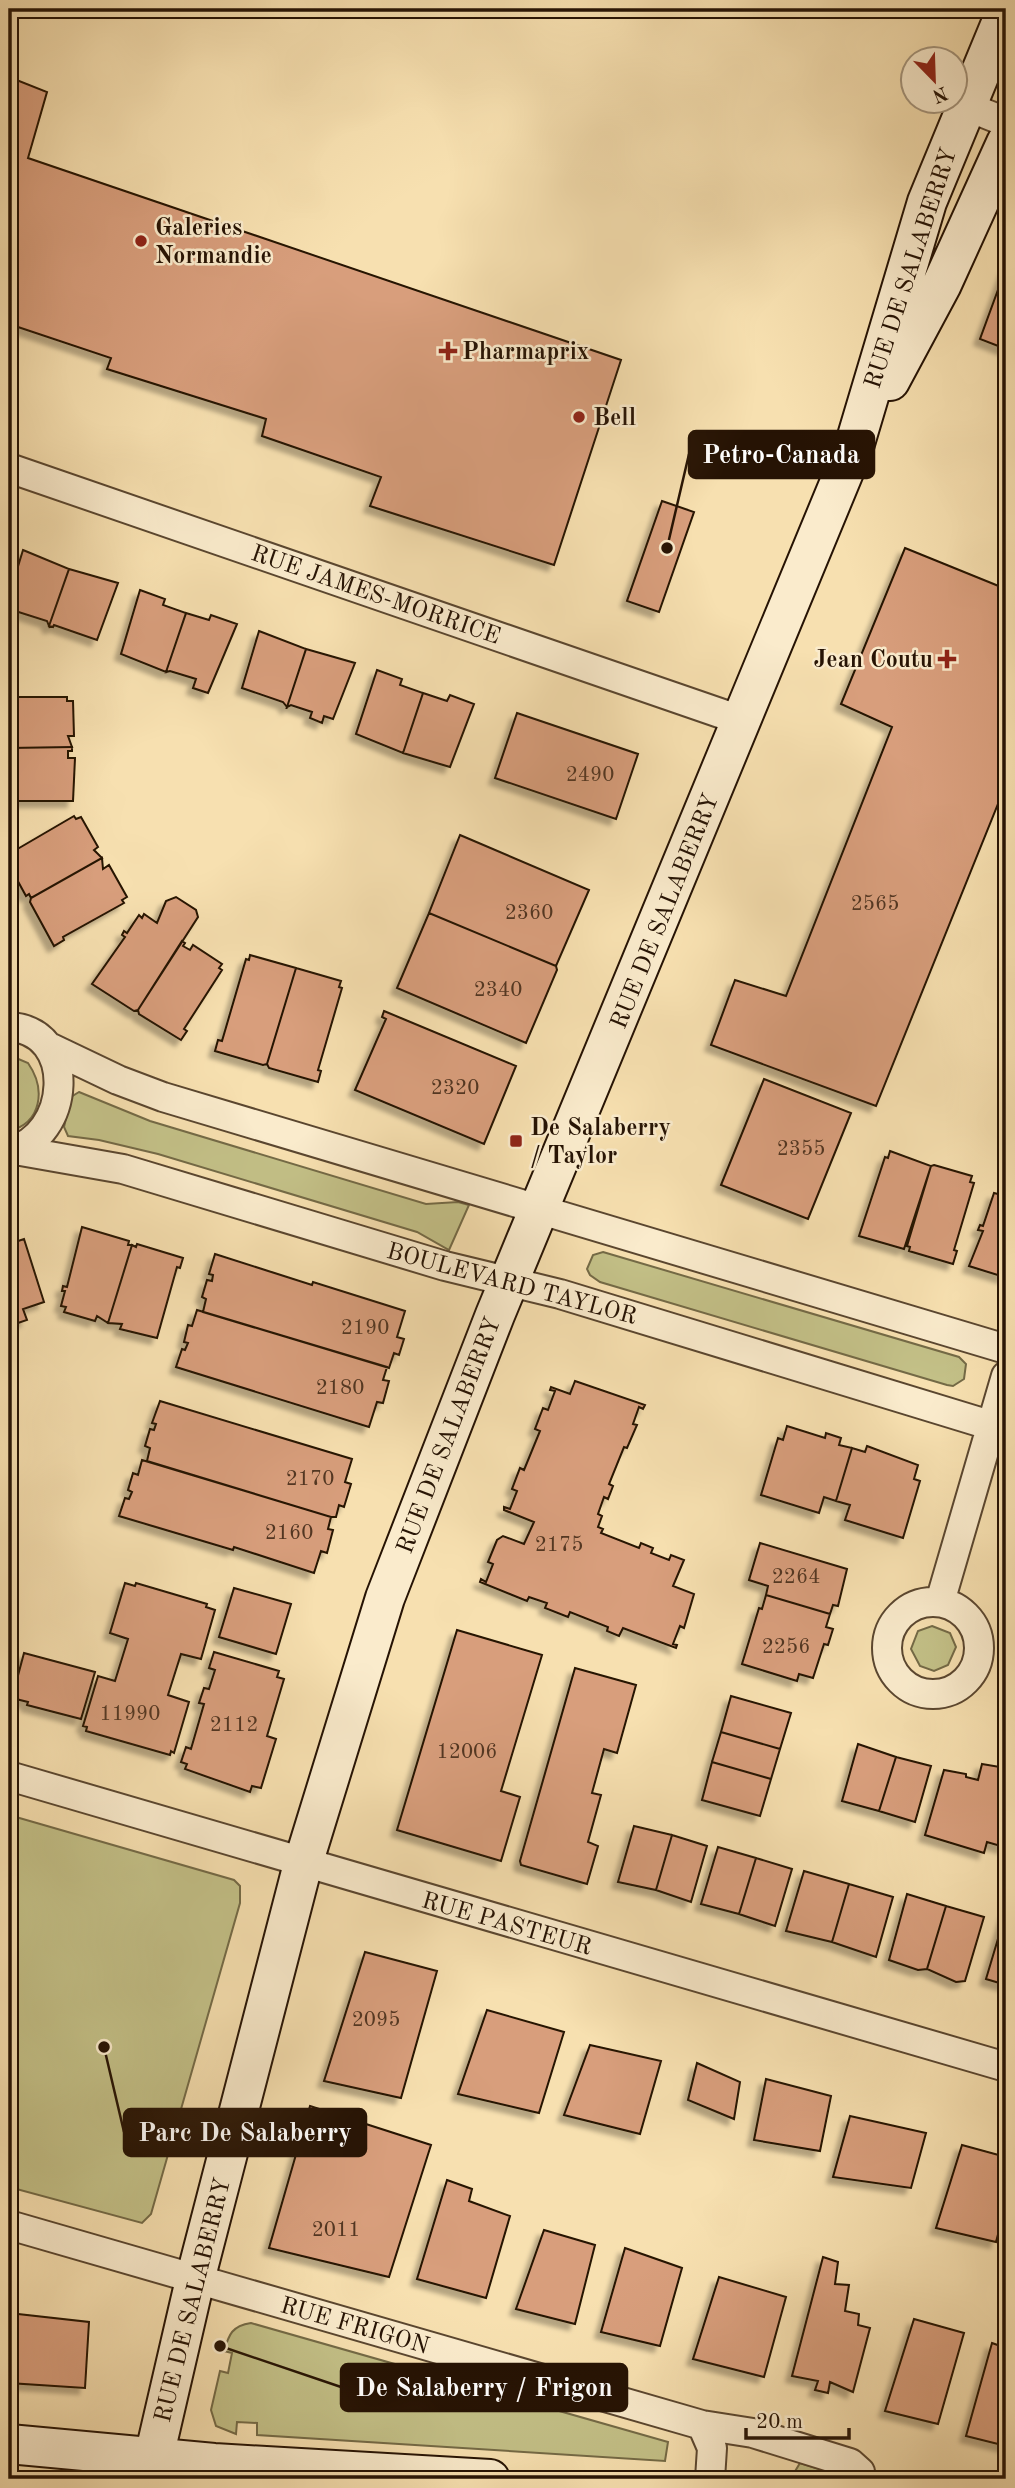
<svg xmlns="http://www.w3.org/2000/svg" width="1015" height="2488" font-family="'Old Standard TT',serif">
  <defs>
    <filter id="shadow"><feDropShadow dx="-6" dy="6" stdDeviation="2" flood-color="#0004"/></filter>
  </defs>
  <rect width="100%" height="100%" fill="#f7e0b0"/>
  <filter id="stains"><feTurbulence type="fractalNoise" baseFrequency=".00286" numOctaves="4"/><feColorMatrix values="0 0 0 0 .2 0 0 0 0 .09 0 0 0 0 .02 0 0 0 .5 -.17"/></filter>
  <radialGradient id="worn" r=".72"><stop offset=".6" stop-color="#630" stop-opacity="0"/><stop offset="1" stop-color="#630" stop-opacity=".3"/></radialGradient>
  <path fill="#c3c087" stroke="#746a46" stroke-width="2" d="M9,1055l19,8c18,26 14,60 -19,68z
    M79,1092l71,29 276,83 32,-2 11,3 -20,45 -32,-18 -259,-78 -59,-14 -31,-4 -4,-9 7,-30z
    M603,1252l356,105 7,7 -2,15 -11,7 -6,-1 -347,-103 -10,-7 -3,-6 6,-14z
    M932,1626l18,7 6,14 -8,18 -14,6 -14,-5 -9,-17 7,-18z
    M9,1815l225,65 6,6v17l-89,311 -9,9 -133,-36z
    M251,2323l417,119 -3,19 -408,-26v-12l-20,-1 -1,12 -20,-8 -5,-16 9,-39 8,2 4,-20 -8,-2c5,-17 8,-25 27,-28z
    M800,2463l35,11 2,5 -77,-2 3,-3 31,-1z"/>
  <path fill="#d89e7b" stroke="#261304" stroke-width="2" filter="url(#shadow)" d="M9,77l38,15 -19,66 593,202 -67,205 -184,-59 11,-29 -119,-41 4,-17 -159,-50 4,-11 -102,-34z
    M1006,268v81l-26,-10z
    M662,501l32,11 -35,100 -32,-11z
    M905,548l101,41v195l-130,322 -165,-61 24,-65 51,16 106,-269 -51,-23z
    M23,550l46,19 -20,57 -2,-5 -38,-12v-13z
    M69,569l49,14 -21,57 -43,-15 -1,2 -4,-1z
    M140,590l25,9 -2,6 23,8 -20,59 -45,-18z
    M186,613l23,7 2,-5 26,9 -29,69 -15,-5 3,-9 -26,-8 -4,1z
    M259,631l47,18 -19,58 -4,-5 -41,-14z
    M306,649l49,14 -22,56 -9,-3 -2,7 -12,-5 2,-6 -21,-7 -4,2z
    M377,670l25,9 -2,6 23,8 -20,60 -47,-19z
    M423,693l24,8 3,-6 24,9 -24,63 -47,-14z
    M9,697h58v4h6l1,35h-6l4,11 -63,1z
    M517,713l121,41 -22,65 -121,-41z
    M72,747v4h-4v7h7l-2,43h-64v-53z
    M74,816l2,3 5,-2 17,30 -4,3 8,8 -71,40 -2,-4 -3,2 -17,-31v-15l3,-2 2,3z
    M460,835l129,55 -33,76 -127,-53z
    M102,858l1,11 6,-4 18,32 -5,3 2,3 -61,34 1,3 -10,6 -24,-44 1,-4z
    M176,897l20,13 2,7 -60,93 -4,1 -42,-27 33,-47 -3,-2 2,-4 3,2 12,-18 3,3 2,-4 13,9 9,-22z
    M429,913l127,53 1,4 -31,73 -129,-55z
    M182,941l3,2 -2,3 7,4 3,-5 29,19 -3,4 3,2 -38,59 3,2 -6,9 -42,-26 -1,-4z
    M250,955l46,13 -29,96 -4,1 -48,-14 3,-11 4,1 24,-82 3,1z
    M296,968l45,13 -2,6 3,1 -24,82 3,1 -3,11 -49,-14 -2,-4z
    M384,1011l132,55 -32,78 -129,-54 31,-71 -4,-2z
    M764,1079l87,34 -43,106 -87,-34z
    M890,1151l41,15 -27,83 -45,-13 26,-79 3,1z
    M934,1165l38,11 -2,6 4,1 -20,67 3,1 -4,13 -44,-13 1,-4 -3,-1 24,-80z
    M994,1193l12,3 -2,81 -35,-11 14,-35 -5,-1 2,-5 3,1z
    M82,1227l47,14 -1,4h4l-24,78 -11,-7 -2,5 -31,-9 2,-5 -5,-1 4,-15h-3l1,-5 4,1z
    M24,1239l20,63 -21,7 4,11 -18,6v-82z
    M137,1244l46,14 -3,10 -3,-1 -20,71 -37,-9 2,-5 -14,-1 24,-78 4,2z
    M215,1254l97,31 1,-3 92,29 -8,26 7,2 -5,16 -5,-2 -5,15 -186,-56 3,-13 -4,-2 5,-17 5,1 1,-6 -4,-1z
    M197,1310l190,57 -4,13 6,1 -6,22 -6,-1 -8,25 -193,-60 6,-18 3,1 3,-7 -4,-1 4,-17 4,1z
    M575,1381l70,24 -2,4 -4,-2 -6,17 4,1 -10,23 -3,-1 -15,37 4,2 -5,13 -4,-2 -6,17 4,2 -4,11 5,2 -2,4 38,15 2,-5 12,5 -2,5 18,7 2,-5 13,5 -11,26 21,8 -10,34 -4,-2 -7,18 4,1 -1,3 -53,-20 -4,8 -12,-5 1,-4 -38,-15 -2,5 -23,-9 2,-5 -18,-6 -2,4 -47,-19 1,-3 5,3 7,-18 -5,-2 9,-22 6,-4 21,8 10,-22 -30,-12v-3l6,2 7,-18 -5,-2 8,-21 4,2 16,-39 -5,-2 8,-21 5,2 7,-19 -5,-1 1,-3 19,7z
    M160,1401l192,58 -7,23 6,2 -7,23 -5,-2 -3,12h-5l-184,-56 3,-13 -5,-2 5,-17 4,1 2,-6 -4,-1z
    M787,1426l38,12 1,-5 15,5 -2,7 13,3 -16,53 -12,-4 -5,16 -58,-18 17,-57 5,2z
    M867,1446l51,19 -4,14 6,2 -17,57 -58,-18 5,-15 -14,-4 16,-53 13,4z
    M142,1460l189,57 -3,12 5,1 -6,23 -6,-2 -7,22 -80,-26 -1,3 -114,-34 6,-18 4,1 3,-7 -4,-2 5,-17 5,2z
    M760,1543l87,26 -9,37 -5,-1 -3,9 -64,-19 2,-9 -19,-6z
    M125,1583l10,3 1,-3 71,21 -1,3 9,3 -14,49 -20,-5 -13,41 21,7 -15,51 -3,-2 -1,4 -84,-24 1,-4 -4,-1 15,-50 17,5 13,-42 -18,-6z
    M234,1588l57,16 -15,50 -57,-17z
    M766,1595l64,19 -4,13 7,2 -5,16 -4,-1 -11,34 -14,-4 -2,7 -55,-17 17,-56 3,1z
    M457,1630l85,25 -41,136 19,6 -19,64 -104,-31z
    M214,1652l65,19 -2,6 7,2 -17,57 9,3 -15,49 -9,-2 -2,6 -65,-23 2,-5 -6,-2 5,-15 5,2 13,-45 -5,-1 5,-15 5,1 6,-19 -6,-2z
    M24,1653l71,19 -14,47 -54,-14 1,-3 -16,-4z
    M575,1668l61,17 -19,68 -13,-4 -12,44 9,2 -13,47 10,4 -11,38 -66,-19 -1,-4z
    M731,1696l60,17 -11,36 -59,-17z
    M721,1732l59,17 -9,30 -59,-17z
    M858,1744l38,13 -17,54 -37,-10z
    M896,1757l35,9 -16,56 -36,-11z
    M712,1762l59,17 -11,37 -58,-16z
    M982,1764l24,4 -2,79 -17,-5 -3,11 -59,-18 19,-65 22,4v3l12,3z
    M634,1826l38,9 -16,55 -38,-8z
    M672,1835l35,11 -16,56 -35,-12z
    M718,1847l38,11 -17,56 -38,-10z
    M756,1858l36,11 -17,57 -36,-12z
    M804,1871l45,13 -17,58 -46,-11z
    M849,1884l44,13 -17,60 -44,-15z
    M907,1894l39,12 -19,63 -9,1 -29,-10z
    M946,1906l38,11 -19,64 -9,1 -29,-13z
    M1006,1912v73l-20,-6z
    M365,1952l72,19 -36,127 -77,-17z
    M487,2010l77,22 -25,81 -81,-19z
    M590,2045l71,16 -21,73 -76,-19z
    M697,2063l43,19 -6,37 -46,-19z
    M766,2079l65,17 -11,55 -66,-11z
    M310,2106l121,39 -42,132 -120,-29z
    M850,2116l76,17 -15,55 -78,-11z
    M962,2145l44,12v47l-10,38 -60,-14z
    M447,2180l25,9 -3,12 41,15 -24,82 -69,-19z
    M544,2230l51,15 -20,79 -59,-15z
    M625,2248l57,20 -22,78 -59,-14z
    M823,2257l15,5 -3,22 14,1 -4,26 14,3 -1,11 12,3 -17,64 -23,-10 -2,11 -13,-3 3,-9 -26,-5z
    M719,2277l67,20 -22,80 -71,-18z
    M9,2313l80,9 -4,66 -76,-5z
    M914,2319l50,14 -26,91 -53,-13z
    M992,2343l14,5v98l-40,-10z"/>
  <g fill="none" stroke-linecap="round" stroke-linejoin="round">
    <g stroke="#5a462f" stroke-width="32">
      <path id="minor" d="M966,106l40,16
        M9,468l734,253
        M9,1027c70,3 62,111 0,124
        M51,1048l67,32 45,17 843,252
        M15,1150l108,19 322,97 115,28 446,136
        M940,1602l66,-226
        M887 1648a46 46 0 1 1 92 0a46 46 0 1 1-92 0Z
        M9,1776l997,291
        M9,2225l693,200 51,8 97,30 10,9 1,7
        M702,2425l10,23 -2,31"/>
    </g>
    <g stroke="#261304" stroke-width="42">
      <path id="secondary" d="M890,381l52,-97 64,-141
        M9,2444l205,19 276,16
        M154,2479v-22l41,-177 108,-416 82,-266 110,-283 358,-865 74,-248 79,-191"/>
    </g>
    <use href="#minor" stroke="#faebcc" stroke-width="28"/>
    <use href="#secondary" stroke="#faebcc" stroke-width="38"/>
  </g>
  <g fill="#8f2418" stroke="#faebcc" stroke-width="2.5">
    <circle cx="141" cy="241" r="7"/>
    <path d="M444.5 340.5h7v7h7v7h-7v7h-7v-7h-7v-7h7z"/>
    <circle cx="579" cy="417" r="7"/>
    <path d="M943.5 648.5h7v7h7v7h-7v7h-7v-7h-7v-7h7z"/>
    <rect x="509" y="1134" width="14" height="14" rx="3.5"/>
  </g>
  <g text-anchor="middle" stroke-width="5" stroke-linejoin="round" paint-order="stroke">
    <g font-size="21" fill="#523622">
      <text x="590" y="781">2490</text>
      <text x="875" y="910">2565</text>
      <text x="529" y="919">2360</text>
      <text x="498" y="996">2340</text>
      <text x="455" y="1094">2320</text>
      <text x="801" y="1155">2355</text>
      <text x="365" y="1334">2190</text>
      <text x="340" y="1394">2180</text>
      <text x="310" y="1485">2170</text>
      <text x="289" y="1539">2160</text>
      <text x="559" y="1551">2175</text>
      <text x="796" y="1583">2264</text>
      <text x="786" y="1653">2256</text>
      <text x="130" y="1720">11990</text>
      <text x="234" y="1731">2112</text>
      <text x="467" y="1758">12006</text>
      <text x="376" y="2026">2095</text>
      <text x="336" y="2236">2011</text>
    </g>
    <g font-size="24" font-weight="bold" fill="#261304" stroke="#faebcc" text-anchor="start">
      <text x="155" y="235">Galeries<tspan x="155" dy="28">Normandie</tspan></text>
      <text x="462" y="359">Pharmaprix</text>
      <text x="593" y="425">Bell</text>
      <text x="933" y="667" text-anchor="end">Jean Coutu</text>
      <text x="530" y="1135">De Salaberry<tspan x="530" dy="28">/ Taylor</tspan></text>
    </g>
    <g font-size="24" fill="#261304" stroke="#faebcc">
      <text transform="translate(910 268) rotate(-72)" y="8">RUE DE SALABERRY</text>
      <text transform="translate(376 594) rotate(19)" y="8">RUE JAMES-MORRICE</text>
      <text transform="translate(664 911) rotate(-68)" y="8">RUE DE SALABERRY</text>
      <text transform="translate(512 1283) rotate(15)" y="8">BOULEVARD TAYLOR</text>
      <text transform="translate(448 1435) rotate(-69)" y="8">RUE DE SALABERRY</text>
      <text transform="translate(507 1923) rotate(16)" y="8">RUE PASTEUR</text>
      <text transform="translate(192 2300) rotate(-76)" y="8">RUE DE SALABERRY</text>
      <text transform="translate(355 2325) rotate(16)" y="8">RUE FRIGON</text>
    </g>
  </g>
  <path fill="none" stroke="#261304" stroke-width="2.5" d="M667 548L689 454M104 2047L124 2132M220 2346L341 2387"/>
  <g fill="#261304" stroke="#faebcc" stroke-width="2.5">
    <circle cx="667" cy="548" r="7"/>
    <circle cx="104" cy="2047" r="7"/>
    <circle cx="220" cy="2346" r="7"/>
  </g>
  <g fill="#261304" stroke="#261304" stroke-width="2.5">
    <rect x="689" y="431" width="185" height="47" rx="7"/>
    <rect x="124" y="2109" width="242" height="47" rx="7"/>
    <rect x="341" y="2364" width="286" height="47" rx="7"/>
  </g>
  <g font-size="26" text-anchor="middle" font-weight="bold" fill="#fff">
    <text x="781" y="463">Petro-Canada</text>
    <text x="245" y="2141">Parc De Salaberry</text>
    <text x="484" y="2396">De Salaberry / Frigon</text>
  </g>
  <rect width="1015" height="2488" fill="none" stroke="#f7e0b0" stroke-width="35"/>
  <rect x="10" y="10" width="994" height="2467" fill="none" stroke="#261304" stroke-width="3.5"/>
  <rect x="18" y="18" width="980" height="2453" fill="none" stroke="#261304" stroke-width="2"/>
  <g transform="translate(934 80) rotate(157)"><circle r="33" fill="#faebcc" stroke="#a5957c" stroke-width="2"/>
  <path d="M0-5L12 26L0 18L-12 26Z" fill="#8f2418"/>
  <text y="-10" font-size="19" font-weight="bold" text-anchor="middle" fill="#261304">N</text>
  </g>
  <path d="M746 2428v10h103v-10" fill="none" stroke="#261304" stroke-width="3.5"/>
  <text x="756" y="2428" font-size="21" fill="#261304" stroke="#faebcc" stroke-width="5" paint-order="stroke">20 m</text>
  <rect width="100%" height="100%" filter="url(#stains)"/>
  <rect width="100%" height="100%" fill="url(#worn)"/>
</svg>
